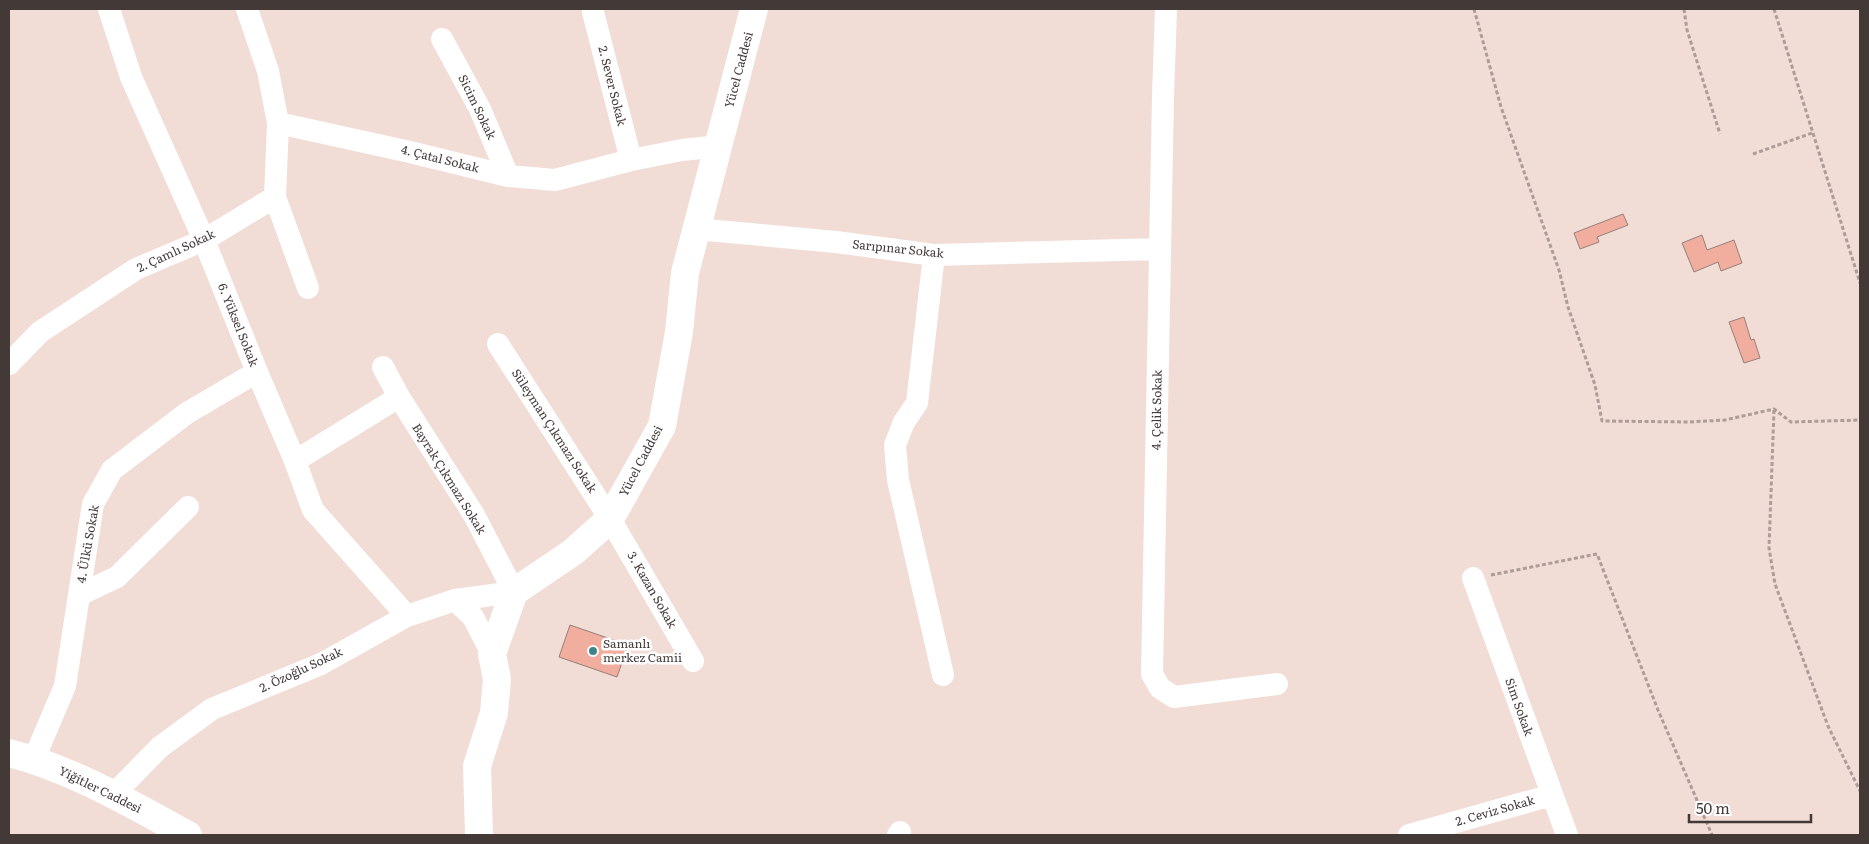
<svg xmlns="http://www.w3.org/2000/svg" width="1869" height="844" font-family="Literata,serif">
  <rect width="100%" height="100%" fill="#f2dcd6"/>
  <path fill="#f1ad9e" stroke="#95807b" d="M1623,214l5,11 -31,12 2,5 -19,7 -6,-16z
    M1702,235l5,15 27,-10 8,23 -21,8 -3,-9 -24,10 -12,-29z
    M1744,317l7,23 3,-1 6,19 -16,5 -15,-41z
    M570,625l58,20 -11,32 -58,-20z"/>
  <g fill="none" stroke-linecap="round" stroke-linejoin="round">
    <path stroke="#ad9c98" stroke-width="3" stroke-dasharray="4 2.5" stroke-linecap="butt" d="M1474,9l27,98 58,163 9,37 27,78 7,36 87,1 36,-2 49,-11 17,13 69,-2
      M1684,9l3,21 33,104
      M1774,9l86,274
      M1753,154l59,-21
      M1774,410l-5,138 6,36 53,142 32,65
      M1491,575l106,-21 61,156 54,125"/>
    <path stroke="#fff" stroke-width="22" d="M109,9l22,68 73,163 53,132 38,89 18,49 94,106
      M247,9l21,62 10,52 132,29 98,24 47,4 76,-20 51,-10 37,-4
      M1166,9l-3,87 -11,578 8,14 14,9 103,-13
      M593,12l38,148
      M442,39l38,70 28,67
      M278,123l-3,74 33,91
      M696,229l140,13 98,13 226,-6
      M934,255l-17,148 -13,19 -9,23 3,35 45,195
      M498,344l112,175 83,142
      M9,364l31,-32 96,-63 68,-29 71,-43
      M295,461l104,-64
      M1473,578l94,257
      M79,595l38,-18 71,-70
      M455,600l18,17 19,37
      M34,759l31,-73 28,-182 19,-34 75,-57 70,-41
      M113,795l47,-48 52,-38 109,-45 86,-48 48,-16 59,-8 -40,-77 -75,-118 -16,-30
      M898,835l2,-3
      M1409,835l143,-40"/>
    <path stroke="#fff" stroke-width="28" d="M9,753c63,16 122,51 179,82
      M479,835l-2,-69 17,-53 3,-34 -5,-25 22,-62 59,-40 37,-33 52,-93 17,-94 6,-59 69,-264"/>
  </g>
  <circle fill="#3d8586" stroke="#fff" stroke-width="2" cx="593" cy="651" r="5"/>
  <g text-anchor="middle" stroke-width="5" stroke-linejoin="round" paint-order="stroke">
    <g font-size="12" fill="#433a38" stroke="#fff">
      <text transform="translate(739 70) rotate(-75)" y="4">Yücel Caddesi</text>
      <text transform="translate(612 86) rotate(76)" y="4">2. Sever Sokak</text>
      <text transform="translate(477 107) rotate(64)" y="4">Sicim Sokak</text>
      <text transform="translate(440 159) rotate(14)" y="4">4. Çatal Sokak</text>
      <text transform="translate(898 249) rotate(6)" y="4">Sarıpınar Sokak</text>
      <text transform="translate(176 251) rotate(-25)" y="4">2. Çamlı Sokak</text>
      <text transform="translate(238 325) rotate(68)" y="4">6. Yüksel Sokak</text>
      <text transform="translate(1157 410) rotate(-89)" y="4">4. Çelik Sokak</text>
      <text transform="translate(554 431) rotate(57)" y="4">Süleyman Çıkmazı Sokak</text>
      <text transform="translate(641 461) rotate(-62)" y="4">Yücel Caddesi</text>
      <text transform="translate(449 479) rotate(58)" y="4">Bayrak Çıkmazı Sokak</text>
      <text transform="translate(88 544) rotate(-80)" y="4">4. Ülkü Sokak</text>
      <text transform="translate(652 590) rotate(60)" y="4">3. Kazan Sokak</text>
      <text transform="translate(301 670) rotate(-25)" y="4">2. Özoğlu Sokak</text>
      <text transform="translate(1519 707) rotate(70)" y="4">Sim Sokak</text>
      <text transform="translate(100 790) rotate(26)" y="4">Yiğitler Caddesi</text>
      <text transform="translate(1495 811) rotate(-16)" y="4">2. Ceviz Sokak</text>
    </g>
    <g font-size="12" fill="#433a38" stroke="#fff" text-anchor="start">
      <text x="603" y="648">Samanlı<tspan x="603" dy="14">merkez Camii</tspan></text>
    </g>
  </g>
  <rect width="1869" height="844" fill="none" stroke="#433a38" stroke-width="20"/>
  <path d="M1689 814v8h122v-8" fill="none" stroke="#433a38" stroke-width="2.5"/>
  <text x="1696" y="814" font-size="15" fill="#433a38" stroke="#ffffff" stroke-width="4" paint-order="stroke">50 m</text>
</svg>
